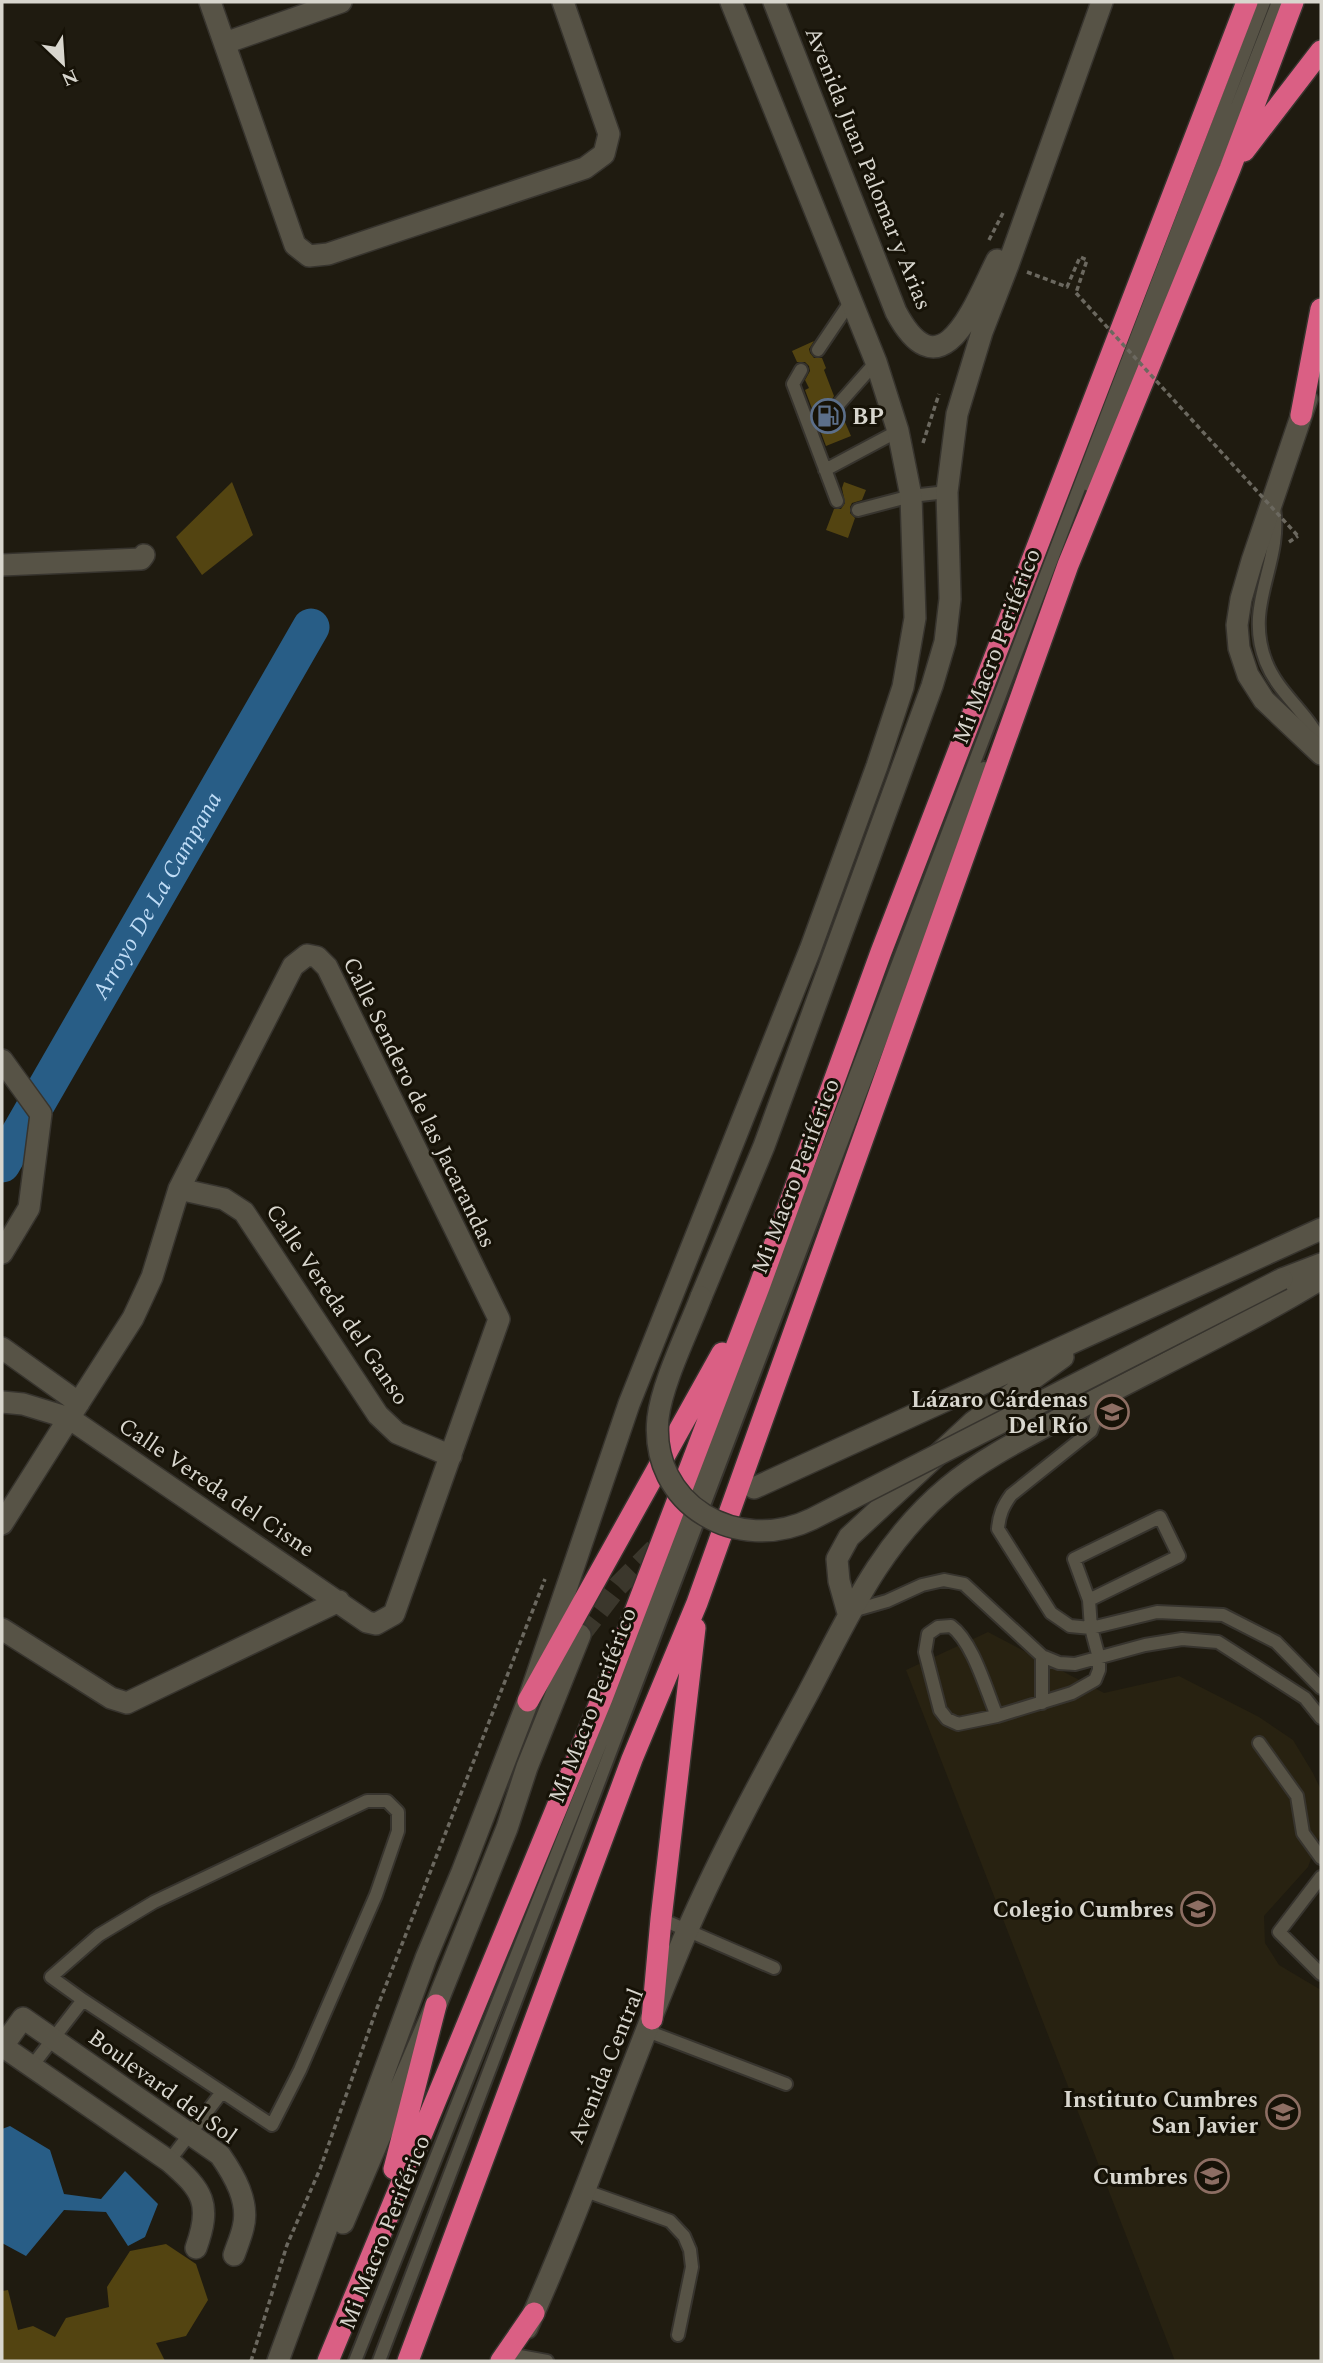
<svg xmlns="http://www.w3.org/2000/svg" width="1323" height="2363" font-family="Spectral,serif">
  <rect width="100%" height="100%" fill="#1f1b10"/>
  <path fill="#282211" d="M988,1632l116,61 75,-17 80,41 34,23 20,33 8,17v42l-13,35 -44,49 1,27 14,22 42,25v371h-146l-269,-691z"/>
  <path fill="#285d86" d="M10,2126l40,24 14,44 37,5 24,-28 33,33 -13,33 -17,9 -22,-34 -42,-2 -38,46 -24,-13v-114z"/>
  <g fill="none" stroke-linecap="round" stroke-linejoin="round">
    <path stroke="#285d86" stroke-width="37" id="s1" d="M2,1164l309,-537"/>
  </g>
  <path fill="#534411" d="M814,341l-5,8 1,4 4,5h8l4,10 -2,2 10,26 -4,7v5l6,5h5l10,23 -25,10 -21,-56 4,-2 -4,-8 5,-9 -1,-5 -4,-4h-8l-5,-11z
    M232,482l21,53 -51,40 -26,-38z
    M844,482l22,8 -4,10 -10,3 -2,4v6l5,5 -7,20 -22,-8 8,-21h7l4,-6 -3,-15z
    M166,2244l30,20 12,36 -22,36 -30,7 9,18h-163v-70l6,-1 10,40 15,-4 22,11 11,-19 43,-11 -2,-20 23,-36z"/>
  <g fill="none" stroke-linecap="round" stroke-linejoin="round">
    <path stroke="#3b372c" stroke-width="21" stroke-dasharray="21 10" stroke-linecap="butt" d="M580,1635l38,-49 46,-46"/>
    <g stroke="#37342e" stroke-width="16">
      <path id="lane" d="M818,350l33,-49
        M801,370l-8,14 44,117
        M838,405l38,-43
        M825,470l73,-39
        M1089,485l189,-483
        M1274,508c9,56 -31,96 -8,154 12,31 41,50 55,80
        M858,510l53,-14 36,-4
        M1104,1395l-13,36 -80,64c-8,11 -12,20 -13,34l53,84 19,13 21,2 66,-16 66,3 53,27 45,46
        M852,1611l35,-10 35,-16 22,-5 20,4 78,72 17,7 16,1 70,-19 37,-6 36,3 87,56 16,20
        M1042,1656v47
        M997,1716c-11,-26 -24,-74 -46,-90l-13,1 -10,7 -3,18 15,58 7,9 11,5 39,-8 75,-23 23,-13 4,-10v-12l-8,-30 -2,-28 90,-44 -19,-39 -86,42 15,41
        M1259,1743l38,53 6,37 18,25
        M1321,1877l-42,55 42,42
        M661,1919l113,49
        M647,2031l139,53
        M32,2066l51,-66 -32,-23 48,-42 55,-33 213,-101h20l11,11v19l-22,64 -76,175 -28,55 -189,-125
        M169,2161l53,-69
        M583,2190l87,31 14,15 6,14 2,17 -14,68
        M514,2355l33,6
        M355,2361l251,-631 658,-1728
        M379,2361l605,-1593"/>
    </g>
    <g stroke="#37342e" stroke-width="24">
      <path id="street" d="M210,2l85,243 14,11 19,-2 257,-86 19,-14 5,-20 -46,-132
        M225,43l116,-41
        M2,565l139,-6 3,-4
        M2,1060l39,54 -12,94 -27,45
        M179,1189l45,10 20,13 134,203 19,18 54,23
        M2,1348l77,55
        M2,1402l21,2 46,14 298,204 9,2 18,-10 105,-295 -172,-352 -10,-10 -10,-2 -14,11 -114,223 -27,88 -19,41 -64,100 -67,106
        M2,1629l109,69 16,5 212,-102
        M2,2046l167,115c34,29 43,43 27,87
        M2,2047l21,-29 197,137c14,20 30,47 23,73 -2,9 -6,18 -9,27"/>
    </g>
    <g stroke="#37342e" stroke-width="24">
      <path id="secondary" d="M774,2l122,310c46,86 79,-9 101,-52
        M1307,399l-55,162 -11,38 -4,26 2,23 9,27 16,25 57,54
        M1282,1279l39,-15
        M701,1297l63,-151 168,-460 13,-44 5,-43 -3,-107 10,-78 25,-82 26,-67 94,-263
        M754,1488l567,-259
        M848,1613l-9,-32 -2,-22 12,-22 124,-115 90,-65
        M343,2223l93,-218 71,-177 20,-61 53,-132
        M527,2328c59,-130 104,-267 160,-397 35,-80 77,-157 119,-234 41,-77 72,-152 142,-210 35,-29 78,-50 117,-71 85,-46 174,-87 256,-137
        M278,2361l148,-403 36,-86 66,-171 101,-297 181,-454 67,-184 26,-79 12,-69 -4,-122 -13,-65 -22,-69 -145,-360"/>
    </g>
    <g stroke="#37342e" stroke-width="24">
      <path id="highway" d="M1244,151l77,-100
        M1301,415l20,-106
        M528,1701l194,-348
        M652,2019l9,-100 34,-291
        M394,2169l42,-164
        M328,2361l274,-663 157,-411 122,-335 366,-950
        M408,2361l224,-602 65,-156 371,-1038 162,-396 63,-167
        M501,2361l33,-48"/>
    </g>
    <path stroke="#6b685f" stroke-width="3.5" stroke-dasharray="5 3.5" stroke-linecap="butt" d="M989,240l14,-27
      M1027,272l40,15 13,-30 7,3 -11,33
      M923,443l16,-49
      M1289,542l9,-6
      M251,2361l36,-116 33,-76 57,-161 168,-429"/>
    <use href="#lane" stroke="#575346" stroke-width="12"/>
    <use href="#street" stroke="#575346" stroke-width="21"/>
    <use href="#secondary" stroke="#575346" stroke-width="21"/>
    <use href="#highway" stroke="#da5f84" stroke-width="21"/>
    <g stroke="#37342e" stroke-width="24" stroke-linecap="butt">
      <path id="secondary-bridge" d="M701,1297c-13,34 -39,86 -43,121 -9,87 80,137 154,101l470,-240"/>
    </g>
    <path stroke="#6b685f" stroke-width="3.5" stroke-dasharray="5 3.5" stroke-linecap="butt" d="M1076,293l222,243"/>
    <use href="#secondary-bridge" stroke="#575346" stroke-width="21"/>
  </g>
  <defs>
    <g id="fuel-ring" transform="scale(1.75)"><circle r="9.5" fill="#161207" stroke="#5c6f8a" stroke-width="1.5"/><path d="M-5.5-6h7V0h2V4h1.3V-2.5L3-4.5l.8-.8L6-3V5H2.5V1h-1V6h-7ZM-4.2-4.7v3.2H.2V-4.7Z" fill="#5c6f8a"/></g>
    <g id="school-ring" transform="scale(1.75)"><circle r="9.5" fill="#161207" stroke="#8d6e63" stroke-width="1.5"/><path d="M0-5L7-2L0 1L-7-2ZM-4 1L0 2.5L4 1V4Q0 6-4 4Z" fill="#8d6e63"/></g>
    <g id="university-ring" transform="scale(1.75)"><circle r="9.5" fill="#161207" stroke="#8d6e63" stroke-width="1.5"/><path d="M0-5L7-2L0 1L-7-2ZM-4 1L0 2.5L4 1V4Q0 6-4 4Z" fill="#8d6e63"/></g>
  </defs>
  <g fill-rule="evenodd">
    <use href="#fuel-ring" x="828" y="416"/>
    <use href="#school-ring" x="1112" y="1412"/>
    <use href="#school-ring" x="1198" y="1909"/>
    <use href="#university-ring" x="1283" y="2112"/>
    <use href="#university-ring" x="1212" y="2176"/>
  </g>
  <g text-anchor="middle" stroke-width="6" stroke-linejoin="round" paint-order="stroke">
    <g font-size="23" fill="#d8d6ce" stroke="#161207">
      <text transform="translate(869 168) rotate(68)" y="8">Avenida Juan Palomar y Arias</text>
      <text transform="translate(996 646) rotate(-69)" y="8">Mi Macro Periférico</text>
      <text transform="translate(420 1102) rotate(64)" y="8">Calle Sendero de las Jacarandas</text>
      <text transform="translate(795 1176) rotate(-69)" y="8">Mi Macro Periférico</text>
      <text transform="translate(338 1304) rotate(56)" y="8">Calle Vereda del Ganso</text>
      <text transform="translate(217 1487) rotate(34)" y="8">Calle Vereda del Cisne</text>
      <text transform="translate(592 1705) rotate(-69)" y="8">Mi Macro Periférico</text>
      <text transform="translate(605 2066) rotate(-68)" y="8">Avenida Central</text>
      <text transform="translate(163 2086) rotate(36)" y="8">Boulevard del Sol</text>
      <text transform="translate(384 2232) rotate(-68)" y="8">Mi Macro Periférico</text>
    </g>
    <g font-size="23" font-weight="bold" fill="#d8d6ce" stroke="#161207" text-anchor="end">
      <text x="852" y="424" text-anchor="start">BP</text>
      <text x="1088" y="1407">Lázaro Cárdenas<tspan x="1088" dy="26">Del Río</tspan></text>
      <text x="1174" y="1917">Colegio Cumbres</text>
      <text x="1258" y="2107">Instituto Cumbres<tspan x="1258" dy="26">San Javier</tspan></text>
      <text x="1188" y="2184">Cumbres</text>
    </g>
    <g font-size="24" font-style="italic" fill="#bfdcf6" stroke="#161207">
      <text dy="8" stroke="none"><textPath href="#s1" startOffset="310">Arroyo De La Campana</textPath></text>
    </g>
  </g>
  <rect width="1323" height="2363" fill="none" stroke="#d8d6ce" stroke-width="7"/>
  <g transform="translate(63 63) rotate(155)" stroke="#161207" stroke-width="5" paint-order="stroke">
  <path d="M0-5L12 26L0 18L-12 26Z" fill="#d8d6ce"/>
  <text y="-10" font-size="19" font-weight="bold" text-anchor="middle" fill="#d8d6ce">N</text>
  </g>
</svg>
